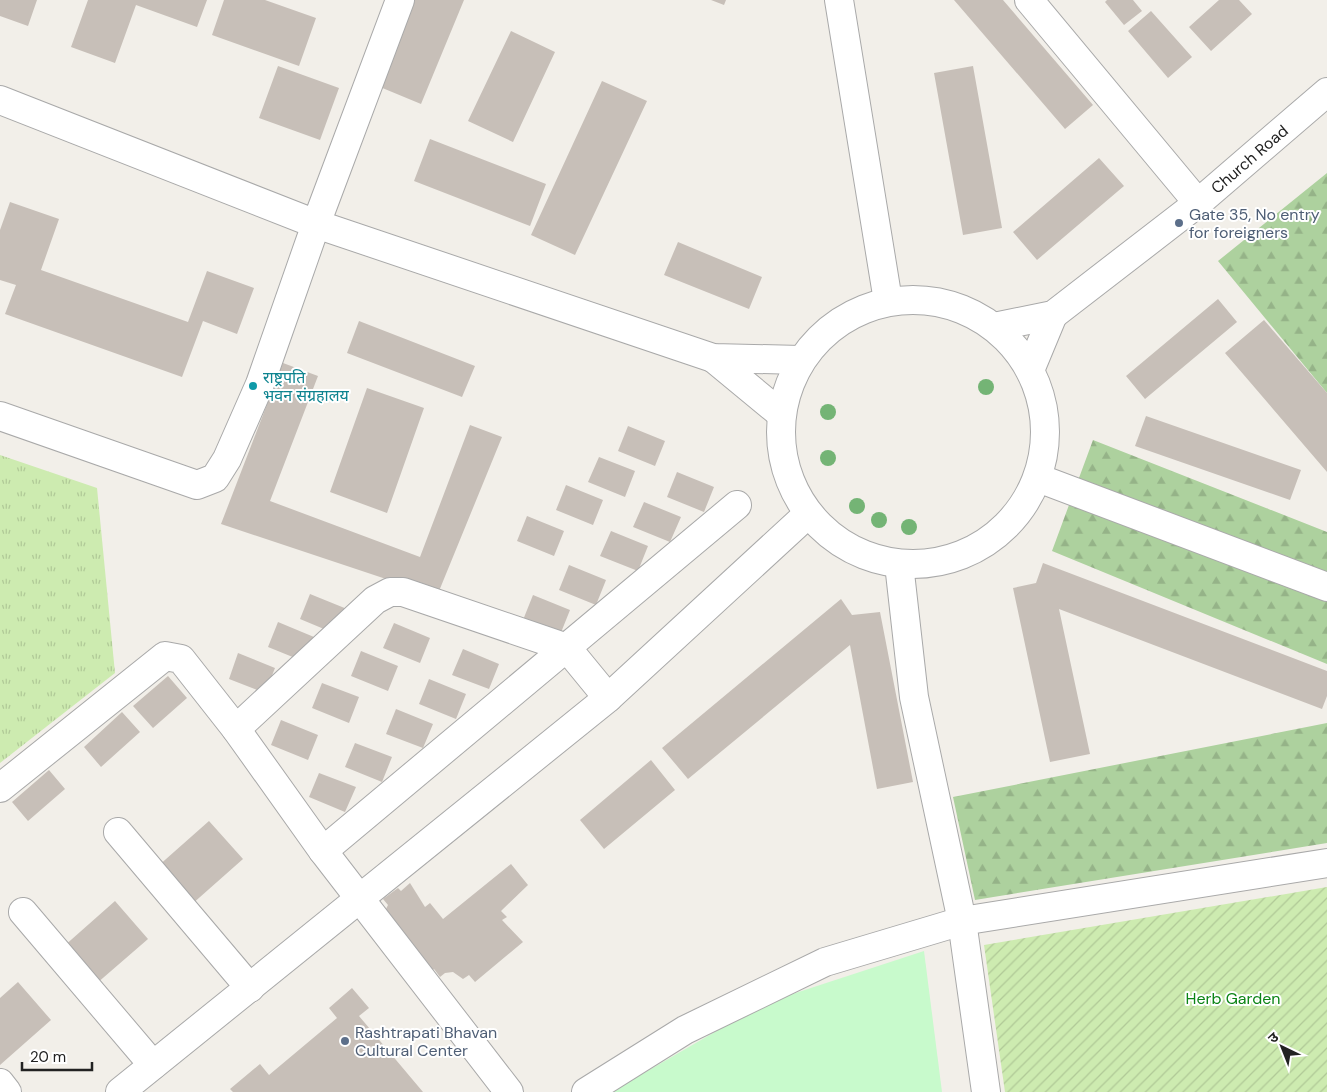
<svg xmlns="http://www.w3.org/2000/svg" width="1327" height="1092" font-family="'DM Sans','Noto Sans Devanagari',sans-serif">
  <defs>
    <pattern id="grass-tufts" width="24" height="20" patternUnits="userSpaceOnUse" patternTransform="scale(1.25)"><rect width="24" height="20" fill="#cdebb0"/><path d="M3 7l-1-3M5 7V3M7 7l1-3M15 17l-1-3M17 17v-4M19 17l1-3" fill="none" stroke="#b0c997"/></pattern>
    <pattern id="forest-firs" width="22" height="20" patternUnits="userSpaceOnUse" patternTransform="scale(1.25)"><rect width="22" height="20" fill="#add19e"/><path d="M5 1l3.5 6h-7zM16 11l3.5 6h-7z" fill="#95b388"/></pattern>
    <pattern id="garden-furrows" width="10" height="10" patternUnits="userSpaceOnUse" patternTransform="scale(1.25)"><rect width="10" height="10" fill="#cdebb0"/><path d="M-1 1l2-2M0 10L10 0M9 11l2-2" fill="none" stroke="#b0c997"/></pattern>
  </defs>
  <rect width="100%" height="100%" fill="#f2efe9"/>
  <path fill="url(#grass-tufts)" d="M0,455l97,33 18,185 -115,90z"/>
  <path fill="url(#forest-firs)" d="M1327,173v220l-109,-132z
    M1093,440l234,92v132l-275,-113z
    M1327,723v120l-352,57 -22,-103z"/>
  <path fill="#c8facc" d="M924,951l18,141h-331l154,-89z"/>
  <path fill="url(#garden-furrows)" d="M1327,887v205h-322l-21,-147z"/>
  <path fill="#c7bfb8" d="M0,0h37l-9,26 -28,-10z
    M88,0h119l-10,27 -61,-22 -21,58 -44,-16z
    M224,0h41l51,18 -17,48 -87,-31z
    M415,0h49l-43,104 -41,-17z
    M711,0h15l-2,5z
    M954,0h49l90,105 -28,24z
    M1107,0h26l9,11 -18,14 -19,-23z
    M1219,0h20l13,14 -41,37 -22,-24z
    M1151,11l41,46 -24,21 -40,-47z
    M511,31l44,21 -42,90 -45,-21z
    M278,66l61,22 -19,52 -61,-22z
    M973,66l29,162 -39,7 -29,-162z
    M602,81l45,20 -72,154 -44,-20z
    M430,139l116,45 -16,42 -116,-45z
    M1099,158l25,28 -87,74 -24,-28z
    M10,202l49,17 -18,51 147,52 19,-51 47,17 -17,46 -34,-13 -21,56 -177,-63 11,-29 -16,-5v-50z
    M678,242l84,35 -13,32 -85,-34z
    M1218,299l19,23 -92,77 -19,-23z
    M1264,320l63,73v79l-102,-119z
    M359,321l116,45 -13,31 -115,-44z
    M283,363l35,13 -48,125 150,56 50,-132 32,12 -65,159 -216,-72z
    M367,388l57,20 -37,105 -57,-21z
    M1146,416l155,54 -11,30 -155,-54z
    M628,426l37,15 -10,25 -37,-15z
    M599,457l36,14 -10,26 -37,-15z
    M677,472l37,15 -10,25 -37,-15z
    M566,485l37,15 -10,25 -37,-15z
    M644,502l37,15 -11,25 -37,-15z
    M527,516l37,15 -10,25 -37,-15z
    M611,531l37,15 -10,25 -38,-15z
    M1043,563l284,108v25l-5,13 -263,-100 31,145 -40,8 -37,-174 23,-5z
    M569,565l37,15 -10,25 -37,-15z
    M310,594l37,15 -11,25 -36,-15z
    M533,595l37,15 -10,25 -37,-15z
    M841,599l11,16 28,-3 33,170 -36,7 -27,-144 -162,134 -26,-31z
    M278,622l36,15 -9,25 -37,-15z
    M394,623l36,15 -10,25 -37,-15z
    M463,649l36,15 -10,25 -37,-14z
    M361,651l37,15 -10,25 -37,-15z
    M238,653l37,15 -10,25 -36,-14z
    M168,676l19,22 -34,30 -20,-22z
    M429,679l37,15 -10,25 -37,-15z
    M322,683l37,14 -10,26 -37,-15z
    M396,709l37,15 -10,24 -37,-14z
    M122,712l18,20 -39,35 -17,-20z
    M281,720l37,15 -10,25 -37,-15z
    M355,743l37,14 -10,25 -37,-15z
    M651,760l24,30 -71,59 -24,-29z
    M49,770l16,19 -37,32 -16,-19z
    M319,773l37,14 -11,25 -36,-15z
    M209,821l34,38 -52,46 -34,-38z
    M511,864l17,21 -27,26 6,6 -5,3 21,22 -48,40 -6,-7 -6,4 -10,-7 -8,1 -5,4 -6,-8 -4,3 -46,-59 4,-8 -5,-6 15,-11 3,3 9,-8 15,24 5,-4 13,16z
    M115,901l33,38 -52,45 -33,-37z
    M18,982l33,38 -51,45v-67z
    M352,988l17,20 -10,8 64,76h-190l-3,-3 30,-25 9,11 68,-57 -8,-10z"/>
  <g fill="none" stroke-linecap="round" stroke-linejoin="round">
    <g stroke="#a9a9a9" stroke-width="30">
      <g id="minor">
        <path d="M839,0l49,301"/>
        <path d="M1029,0l169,203"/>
        <path d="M0,100l316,124 397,134 88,2"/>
        <circle cx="913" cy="432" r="132"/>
        <path id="s1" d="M994,327l59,-12 145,-112 129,-111"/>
        <path d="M713,358l68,56"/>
        <path d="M1031,368l22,-53"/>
        <path d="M0,416l197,69 18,-7 12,-19 33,-75 56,-160 84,-224"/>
        <path d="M1038,478l289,109"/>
        <path d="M899,564l15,133 48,224 24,171"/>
        <path d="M236,729l139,-129 15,-8h13l164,56 41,50"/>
        <path d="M0,788l165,-132 16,3 55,70 87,122 186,241"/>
        <path d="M118,832l132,156"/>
        <path d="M323,851l414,-346"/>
        <path d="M23,912l130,153"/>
        <path d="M0,1083l7,9"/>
        <path d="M120,1092l488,-394 200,-184"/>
        <path d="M586,1092l99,-62 140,-68 137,-41 365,-58"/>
      </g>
    </g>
    <use href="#minor" stroke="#fff" stroke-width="28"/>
  </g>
  <g fill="#74b475">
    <circle cx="986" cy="387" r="8"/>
    <circle cx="828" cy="412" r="8"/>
    <circle cx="828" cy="458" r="8"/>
    <circle cx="857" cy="506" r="8"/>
    <circle cx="879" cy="520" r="8"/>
    <circle cx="909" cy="527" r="8"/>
  </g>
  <g fill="#5c6f8a" stroke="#fff" stroke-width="2">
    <circle cx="1179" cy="223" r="5"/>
    <circle cx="345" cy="1041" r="5"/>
  </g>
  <circle fill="#0f9aa8" stroke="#fff" stroke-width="2" cx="253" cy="386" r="5"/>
  <g text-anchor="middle" stroke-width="4" stroke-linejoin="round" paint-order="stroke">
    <g font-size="16" fill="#222" stroke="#fff">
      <text dy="6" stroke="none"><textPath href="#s1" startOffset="311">Church Road</textPath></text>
    </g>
    <g font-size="16" fill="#4e5e75" stroke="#fff" text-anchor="start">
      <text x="1189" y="220">Gate 35, No entry<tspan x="1189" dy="18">for foreigners</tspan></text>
      <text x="355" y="1038">Rashtrapati Bhavan<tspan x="355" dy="18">Cultural Center</tspan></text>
    </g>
    <g font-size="16" fill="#0d838f" stroke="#fff" text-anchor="start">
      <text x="263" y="383">राष्ट्रपति<tspan x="263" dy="18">भवन संग्रहालय</tspan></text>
    </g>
    <g font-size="16" fill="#0c8416" stroke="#fff">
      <text x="1233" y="1004">Herb Garden</text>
    </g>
  </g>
  <g transform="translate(1282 1047) rotate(317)" stroke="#ffffff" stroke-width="4" paint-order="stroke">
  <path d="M0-4L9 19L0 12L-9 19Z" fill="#222222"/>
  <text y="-8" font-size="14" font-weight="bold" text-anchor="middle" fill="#222222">उ</text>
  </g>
  <path d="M22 1062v8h70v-8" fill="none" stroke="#222222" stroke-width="2.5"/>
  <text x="30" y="1062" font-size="15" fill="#222222" stroke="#ffffff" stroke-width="4" paint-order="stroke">20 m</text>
</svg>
